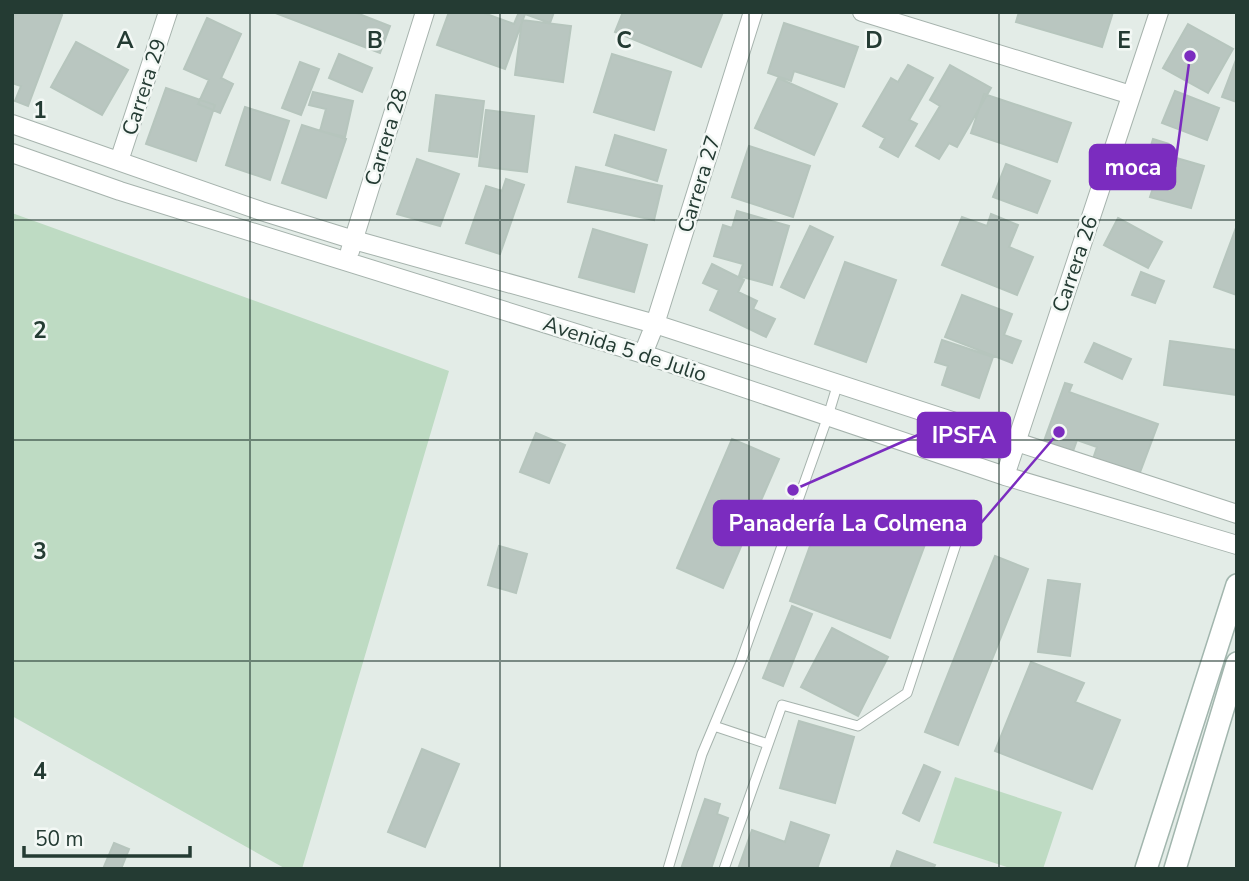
<svg xmlns="http://www.w3.org/2000/svg" width="1249" height="881" font-family="'Nunito Sans',sans-serif">
  <rect width="100%" height="100%" fill="#e3ece7"/>
  <path fill="#bedbc3" d="M12,213l437,158 -147,498h-16l-274,-153z
    M955,777l107,35 -19,57h-30l-80,-26z"/>
  <path fill="#b9c6c0" stroke="#b6c5bd" stroke-width="2" d="M12,12h44l6,3 -34,91 -13,-5 6,-15 -9,-3z
    M273,12h81l36,14 -10,27z
    M449,12h32l33,12 5,-12h35l-4,11 -25,-9 -20,55 -68,-24z
    M623,12h100l-22,55 -86,-35z
    M1019,12h94l-11,35 -86,-25z
    M207,18l34,16 -20,44 12,6 -13,29 -22,-9 11,-24 -25,-11z
    M522,20l49,6 -8,56 -48,-7z
    M784,23l74,24 -14,40 -50,-16 -3,10 -23,-8z
    M1188,24l45,25 -25,44 -45,-25z
    M76,42l52,28 -26,45 -51,-28z
    M339,54l33,14 -10,24 -33,-14z
    M612,54l59,18 -17,58 -60,-18z
    M1237,57v45l-15,-5z
    M300,62l19,7 -18,46 -19,-7z
    M908,65l25,13 -24,42 8,4 -19,33 -18,-10 5,-9 -22,-12 28,-48 7,4z
    M950,65l41,23 -34,59 -8,-4 -10,16 -23,-13 24,-40 -10,-6z
    M778,78l59,26 -23,51 -59,-27z
    M166,88l49,17 -19,56 -50,-17z
    M1175,91l44,17 -12,32 -45,-17z
    M313,92l40,9 -8,36 -25,-6 6,-22 -17,-4z
    M984,94l87,29 -14,39 -86,-29z
    M436,95l48,6 -7,56 -48,-6z
    M245,107l44,14 -19,59 -44,-15z
    M486,110l48,6 -7,56 -48,-6z
    M302,125l44,14 -20,59 -44,-15z
    M615,135l51,15 -9,31 -51,-16z
    M1153,139l16,5 -3,11 38,11 -13,42 -41,-11 6,-18 -14,-4z
    M749,146l61,20 -17,51 -61,-20z
    M417,159l42,15 -19,52 -43,-12z
    M1006,164l44,17 -13,32 -44,-16z
    M576,167l86,19 -8,34 -86,-18z
    M506,179l18,6 -24,69 -34,-11 20,-57 16,5z
    M737,211l52,15 -17,59 -33,-9 4,-12 -29,-8 9,-31 9,3z
    M991,214l27,11 -9,22 24,10 -16,38 -75,-30 20,-48 25,9z
    M1118,218l44,24 -14,26 -44,-23z
    M1237,225v70l-23,-8z
    M810,226l23,11 -29,61 -23,-11z
    M593,229l54,16 -13,47 -55,-15z
    M845,262l51,18 -30,82 -51,-18z
    M712,264l32,16 -6,12 19,9 -4,8 22,10 -9,18 -56,-27 9,-20 -16,-7z
    M1141,272l23,9 -9,22 -23,-8z
    M962,295l50,19 -8,21 17,6 -9,22 -67,-26z
    M942,340l51,17 -14,41 -37,-13 6,-19 -13,-4z
    M1170,341l67,9v45l-73,-10z
    M1094,343l37,16 -9,20 -37,-17z
    M1065,383l7,2 -3,7 89,32 -19,51 -46,-16 4,-12 -20,-7 -5,14 -29,-10z
    M536,433l29,12 -16,38 -29,-11z
    M732,439l47,20 -56,129 -46,-20z
    M826,502l101,37 -37,99 -100,-37z
    M499,546l28,8 -11,39 -28,-8z
    M995,556l33,13 -70,176 -33,-13z
    M1048,580l32,4 -10,72 -32,-4z
    M792,606l20,8 -29,72 -20,-8z
    M832,628l56,29 -30,59 -57,-29z
    M1031,662l53,21 -9,19 45,18 -28,69 -97,-38z
    M799,721l55,16 -19,66 -55,-15z
    M422,749l37,15 -34,83 -37,-15z
    M924,765l16,7 -21,49 -16,-8z
    M705,799l15,5 -3,10 11,4 -17,51h-30z
    M791,822l38,13 -12,34h-79l14,-39 33,12z
    M114,843l15,6 -8,20h-18z
    M897,851l38,14 -2,4h-43z"/>
  <g fill="none" stroke-linecap="round" stroke-linejoin="round">
    <g stroke="#a6b3ad" stroke-width="11">
      <path id="lane" d="M714,726l54,18
        M668,869l34,-115 39,-93 87,-245 10,-33
        M724,869l58,-164 76,21 49,-33 52,-158"/>
    </g>
    <g stroke="#a6b3ad" stroke-width="20">
      <path id="street" d="M862,12l269,83
        M12,124l249,87 93,29 301,84 582,190
        M12,153l108,38 523,163 362,122 232,69
        M119,161l49,-149
        M350,251l75,-239
        M643,354l12,-30 98,-312
        M1005,476l154,-464"/>
    </g>
    <g stroke="#a2b6ae" stroke-width="24">
      <path id="secondary" d="M1146,869l91,-284
        M1175,869l62,-206"/>
    </g>
    <use href="#lane" stroke="#fff" stroke-width="9"/>
    <use href="#street" stroke="#fff" stroke-width="18"/>
    <use href="#secondary" stroke="#fff" stroke-width="21"/>
  </g>
  <path fill="none" stroke="#243b33" stroke-width="2" stroke-opacity="0.55" d="M250,12v857M500,12v857M749,12v857M999,12v857M12,220h1225M12,440h1225M12,661h1225"/>
  <g text-anchor="middle" stroke-width="5" stroke-linejoin="round" paint-order="stroke">
    <g font-size="21" fill="#243b33" stroke="#f3f8f5">
      <text transform="translate(144 87) rotate(-72)" y="7">Carrera 29</text>
      <text transform="translate(386 137) rotate(-73)" y="7">Carrera 28</text>
      <text transform="translate(699 184) rotate(-73)" y="7">Carrera 27</text>
      <text transform="translate(1075 264) rotate(-71)" y="7">Carrera 26</text>
      <text transform="translate(625 349) rotate(18)" y="7">Avenida 5 de Julio</text>
    </g>
  </g>
  <g font-size="23" text-anchor="middle" font-weight="bold" fill="#243b33" stroke="#f3f8f5" stroke-width="5" stroke-linejoin="round" paint-order="stroke">
    <text x="125" y="48">A</text>
    <text x="375" y="48">B</text>
    <text x="624" y="48">C</text>
    <text x="874" y="48">D</text>
    <text x="1124" y="48">E</text>
    <text x="40" y="118">1</text>
    <text x="40" y="338">2</text>
    <text x="40" y="559">3</text>
    <text x="40" y="779">4</text>
  </g>
  <path fill="none" stroke="#7b2cbf" stroke-width="2.5" d="M1190 56L1175 167M793 490L918 435M1059 432L981 523"/>
  <g fill="#7b2cbf" stroke="#f3f8f5" stroke-width="2.5">
    <circle cx="1190" cy="56" r="7"/>
    <circle cx="793" cy="490" r="7"/>
    <circle cx="1059" cy="432" r="7"/>
  </g>
  <g fill="#7b2cbf" stroke="#7b2cbf" stroke-width="2.5">
    <rect x="1090" y="145" width="85" height="44" rx="7"/>
    <rect x="918" y="413" width="92" height="44" rx="7"/>
    <rect x="714" y="501" width="267" height="44" rx="7"/>
  </g>
  <g font-size="23" text-anchor="middle" font-weight="bold" fill="#fff">
    <text x="1133" y="175">moca</text>
    <text x="964" y="443">IPSFA</text>
    <text x="848" y="531">Panadería La Colmena</text>
  </g>
  <rect width="1249" height="881" fill="none" stroke="#243b33" stroke-width="28"/>
  <path d="M24 846v10h166v-10" fill="none" stroke="#243b33" stroke-width="3.5"/>
  <text x="35" y="846" font-size="21" fill="#243b33" stroke="#f3f8f5" stroke-width="5" paint-order="stroke">50 m</text>
</svg>
